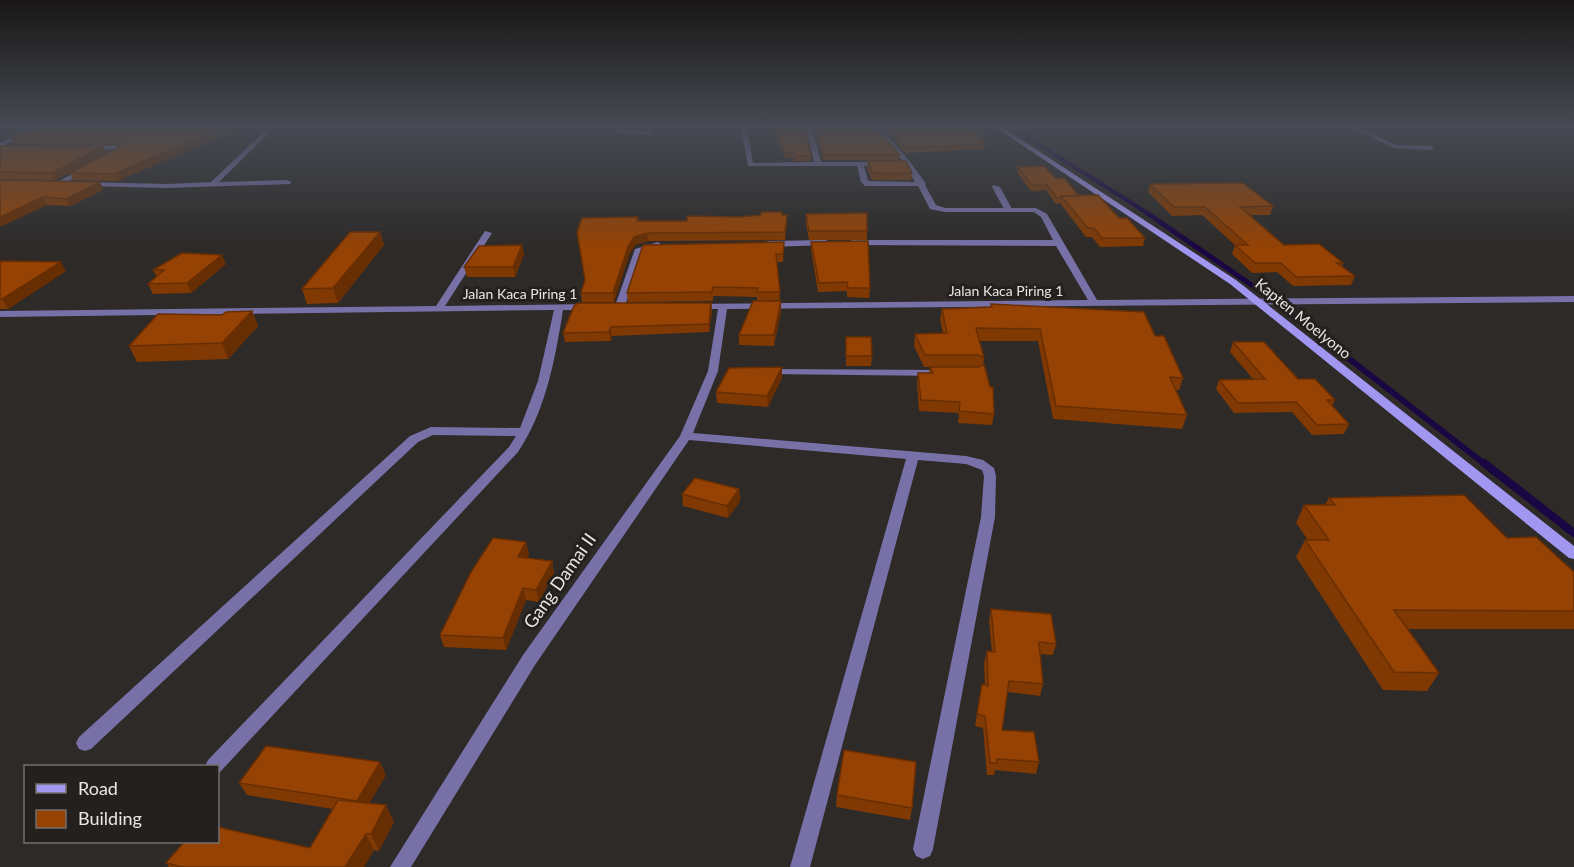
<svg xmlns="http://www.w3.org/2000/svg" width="1574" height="867" font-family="Lato,sans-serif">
  <rect width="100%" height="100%" fill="#2d2a28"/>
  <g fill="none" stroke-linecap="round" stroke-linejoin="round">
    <path stroke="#190642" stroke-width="4" d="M1011,127l138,87"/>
    <path stroke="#190642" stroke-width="5" d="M1147,213l119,82
      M1283,308l22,17"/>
    <path stroke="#190642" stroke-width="6" d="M1303,323l183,142"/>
    <path stroke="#190642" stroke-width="8" d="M1484,463l90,70"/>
    <path fill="#7771a8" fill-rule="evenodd" d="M993,185l7,2 12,22 -1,2 -7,-2 -12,-22z"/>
    <path fill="#7771a8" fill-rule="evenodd" d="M38,127h7l-45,20v-4z
      M269,127h6l-56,55 68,-2 4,2 -1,2 -123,4 -82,-2 -4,-2 4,-2 82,2 44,-2z
      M615,127h6l1,3 28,1 3,2 -3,2 -31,-1 -3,-2z
      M741,127h6l6,36 61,-1 -8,-35h6l9,35h63l3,2 -1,1 -22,1 4,15 47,1 -9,-17 -32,-38h6l31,36 15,21 -1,1 11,20 9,3h91l11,6 50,86 477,-4v6l-847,7 -9,62 -25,62 273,23 17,4 11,8 2,8 -1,41 -62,332 -3,7 -7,3 -7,-3 -3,-7 68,-332 3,-41 -2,-6 -16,-6 -48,-4 -108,407h-20l116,-408 -217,-19 -154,225 -124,202h-21l133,-212 157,-219 28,-65 10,-62h-21l-5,-3 2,-2 394,-4 -32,-54 -207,-1 -1,-2 4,-3h201l-12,-23 -7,-5h-89l-15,-3 -12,-23h-53l-4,-4 -4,-16h-109z
      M1351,127h7l38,18 35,1 3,2 -3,2 -38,-2z
      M88,145l36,1 3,2 -11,8 -3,-2 4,-4 -31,-2v-2z
      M84,168l2,1v2l-24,14 -7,-2z
      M485,231l7,2 -47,73 145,-2 5,3 -5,3h-27c-8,50 -17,100 -45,142l-298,320 -2,1v-7h-13l3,-6 301,-313 7,-11 -83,-1 -15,7 -327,307 -6,2 -6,-2 -3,-6 3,-6 331,-301 21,-9 89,1 18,-47 16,-71 -554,7v-6l436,-5z
      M826,240l4,3 -1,2 -61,2 -4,-3 4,-3z
      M658,242l4,3 -1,2 -18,4 -18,55 -5,3 -3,-1 -2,-2 20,-57z
      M768,369l177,1 5,3 -5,3 -181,-2 -1,-2z"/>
    <path fill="#a297f0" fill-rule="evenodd" d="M995,127h7l234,153 338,266v13l-5,-1 -339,-274z"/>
  </g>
  <path fill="#803903" d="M35,127h209l-120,51 -4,3 -47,-1 -3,-7 53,-28 -109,-1 -4,-7z
    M775,127l36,29v5h-17v-3h-8l-11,-23z
    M814,127h61l25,28 -1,5h-76z
    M883,127h90l13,17 -1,5 -80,4z
    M0,146l106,6 -51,28 -55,-1z
    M868,161l44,12 -1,7h-39l-5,-12z
    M1018,167l38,12 23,17 40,22 26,20 -2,8 -43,1 -8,-10h-6l-26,-34 -4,1 -10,-14 -15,1 -14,-19z
    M0,180l100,2 3,8 -33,16 -23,-1z
    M1150,184l123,22 -3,9h-20l34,30 59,18 -1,3 13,10 -4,9 -58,1 -16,-14 -25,1 -20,-19 3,-9 -33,-30 -30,1 -24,-24z
    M806,214l61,17v9h-58l-3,-17z
    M782,215l5,7 -2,18 -137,1 -13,4 -6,10 -15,47h-32l-1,-9 57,-76 1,4h48z
    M380,232l4,13 -46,58 -31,1 -5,-15z
    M784,242l-1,20h-6l3,38 -23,1v-4l-44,-1v5l-85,1 -1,-9z
    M811,242l59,46 -1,10 -22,-1v-6l-29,1 -7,-42z
    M522,245l2,9 -9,23h-48l-3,-10z
    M0,261l66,10 -58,38h-8z
    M226,264l-35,29 -38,1 -5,-10 9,-7 -4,-7z
    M711,303l1,8 -3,21 -97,4 -1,5 -46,1 -2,-9z
    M991,304l164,32 28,42 -4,12h-3l11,25 -5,14 -129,-10 -15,-78h-59l5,17 -1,7 11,49 -2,11 -34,-2 1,-10 -40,-2 -2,-27 1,-11h11l1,-6h-6l-10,-21 1,-12 28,-1 -3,-13 2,-11 48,-2z
    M252,311l6,15 -30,33 -91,3 -8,-16 93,-31z
    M781,311l-7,35 -35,-1v-10z
    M846,337l26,19 -1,10h-25z
    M1233,342l102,58 -3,6 17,18 -5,10 -32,1 -20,-23 -58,1 -18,-24 3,-9 34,-1 -23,-27z
    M782,367v11l-14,29 -51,-4 -1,-11z
    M739,489l1,12 -12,17 -45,-12 -1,-12z
    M1329,498l178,40 67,34v57h-167l32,44 -12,18 -44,-1 -87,-133 9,-17h3l-12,-17 8,-18h21z
    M529,554l-2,4 25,3 2,12 -15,29 -13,-2 -20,50 -62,-3 -4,-12z
    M991,609l65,35 -3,11 -13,-1 3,30 -3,12 -33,-4 -5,38 37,32 -3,12 -41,-4 -1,5h-7l-4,-47 -8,-2 5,-30 5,-11 -1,-22 3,-12 5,1 -3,-31z
    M386,775l-17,28 17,2 8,17 -15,29 -5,-1 -10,17h-195l-3,-4 144,-15 23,-39 -86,-14 -8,-12z
    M837,795l75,13 -2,12 -74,-13z"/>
  <path fill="#682e03" d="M226,127h18l-120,51 -4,3 -4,-7 4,-3z
    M103,146l3,6 -51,28 -3,-7z
    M100,182l3,8 -33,16 -4,-7z
    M43,197l4,8 -47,22v-10z
    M380,232l4,13 -46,58 -5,-15z
    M647,233l1,8 -13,4 -6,10 -15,47 -1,-9 15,-46 6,-10z
    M522,245l2,9 -9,23 -2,-10z
    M222,255l4,9 -35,29 -4,-10z
    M61,262l5,9 -58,38 -6,-10z
    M781,301v10l-7,35v-11z
    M711,303l1,8 -3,21v-8z
    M252,311l6,15 -30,33 -6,-16z
    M611,327l1,9 -1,5 -2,-9z
    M782,367v11l-14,29 -1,-11z
    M739,489l1,12 -12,17 -1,-12z
    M526,542l3,12 -8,15 -3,-12z
    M552,561l2,12 -15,29 -3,-12z
    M523,588l3,12 -20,50 -3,-12z
    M380,762l6,13 -23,39 -6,-13z
    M386,805l8,17 -15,29 -8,-17z
    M366,834l8,16 -10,17h-19z"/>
  <path fill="#954204" stroke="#682e03" stroke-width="1.5" d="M35,127h191l-106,44 -4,3 -46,-1 54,-29 1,-4 -2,-2 -113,-1z
    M775,127h30l6,29h-17v-3h-8l-11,-23z
    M816,127h59l25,28h-77z
    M887,127h86l13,17 -81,4z
    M0,146h103l-51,27 -52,-1z
    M868,161h38l6,12h-40z
    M1044,166l12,13 8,-1 15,18h-18v2h-4l-10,-13h-15l-14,-18z
    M0,180l100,2 -34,17 -23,-2 -43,20z
    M1243,183l30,23 -33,1 44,38 35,-1 24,19h-6l18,13 -59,1 -15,-14h-26l-20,-18h13l-43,-38h-31l-24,-23z
    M1098,195l21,23h8l18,20h-43l-8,-10h-6l-27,-32z
    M761,212h21v3h5l-2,17 -138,1 -13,4 -6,10 -15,46h-32l4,-13 -8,-48 5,-14 56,-1 -1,4h50v-5l52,1 22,-2z
    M867,213v18h-58l-3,-17z
    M350,232h30l-47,56 -31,1z
    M868,241l2,47h-22l-1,-6 -28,1 -8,-41z
    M784,242l-1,12h-7l4,38h-23l1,-4 -45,-1 -1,5 -85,1 16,-48z
    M522,245l-9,22h-49l15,-21z
    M182,253l40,2 -35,28 -39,1 16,-14h-11z
    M0,261l61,1 -59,37h-2z
    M753,301h28l-7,34h-35z
    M578,303h133l-2,21 -98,3 -2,5 -46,1 11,-27z
    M991,304l153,8 11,24h9l19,42 -13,-1 17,38 -131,-9 -16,-77 -64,-1 8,30 -6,-3h-53l-10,-21 32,-1 -5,-24 50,-2z
    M252,311l-30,32 -93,3 29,-32 64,1 4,-3z
    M846,337h25l1,19h-26z
    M1233,342h31l34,37h17l20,21h-8l22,24 -32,1 -21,-23 -58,1 -19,-23 46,-1z
    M984,364l6,23h3l1,27 -35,-3 1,-9 -39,-2 -3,-27h15l-3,-6h48z
    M782,367l-15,29 -51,-4 13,-24z
    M695,478l44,11 -12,17 -45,-12z
    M1464,495l43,43 29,-1 38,35v39l-180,-1 45,63 -45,-1 -89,-132h24l-25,-35h31l-6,-7z
    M493,538l33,4 -8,15 34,4 -16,29 -13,-2 -20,50 -63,-3 31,-63z
    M991,609l60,5 5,30 -17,-2 4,42 -34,-3 -7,49 32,2 5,30 -42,-3v4h-7l-5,-47 -8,-2 5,-30 6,2 -1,-35 8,1z
    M266,746l114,16 -23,39 -118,-18z
    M844,750l72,12 -4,46 -75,-13z
    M338,800l48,5 -15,29h-5l-21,33h-163l-16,-4 18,-21h34v-15l92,21z"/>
  <linearGradient id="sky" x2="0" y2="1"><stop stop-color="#191716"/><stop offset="0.51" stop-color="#464a53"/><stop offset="1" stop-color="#464a53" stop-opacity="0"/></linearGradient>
  <rect width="1574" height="248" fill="url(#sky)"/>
  <g text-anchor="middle" stroke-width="6" stroke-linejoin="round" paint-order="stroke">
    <g font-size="14" fill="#e9e6e5" stroke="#24201e">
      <text x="1006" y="296">Jalan Kaca Piring 1</text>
      <text x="520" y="299">Jalan Kaca Piring 1</text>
    </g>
    <g font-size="15" fill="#e9e6e5" stroke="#24201e">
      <text transform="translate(1303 319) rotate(39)" y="5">Kapten Moelyono</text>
    </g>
    <g font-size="18" fill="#e9e6e5" stroke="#24201e">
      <text transform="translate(560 581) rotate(-55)" y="6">Gang Damai II</text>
    </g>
  </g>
  <rect x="24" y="765" width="195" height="78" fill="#24201e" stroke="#736f6e" stroke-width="1.5"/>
  <rect x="36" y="784" width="30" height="9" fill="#a297f0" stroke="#736f6e" stroke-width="1.5"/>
  <text x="78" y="795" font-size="18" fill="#e9e6e5">Road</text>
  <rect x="36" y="810" width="30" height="18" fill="#954204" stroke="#736f6e" stroke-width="1.5"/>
  <text x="78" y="825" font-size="18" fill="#e9e6e5">Building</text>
</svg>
